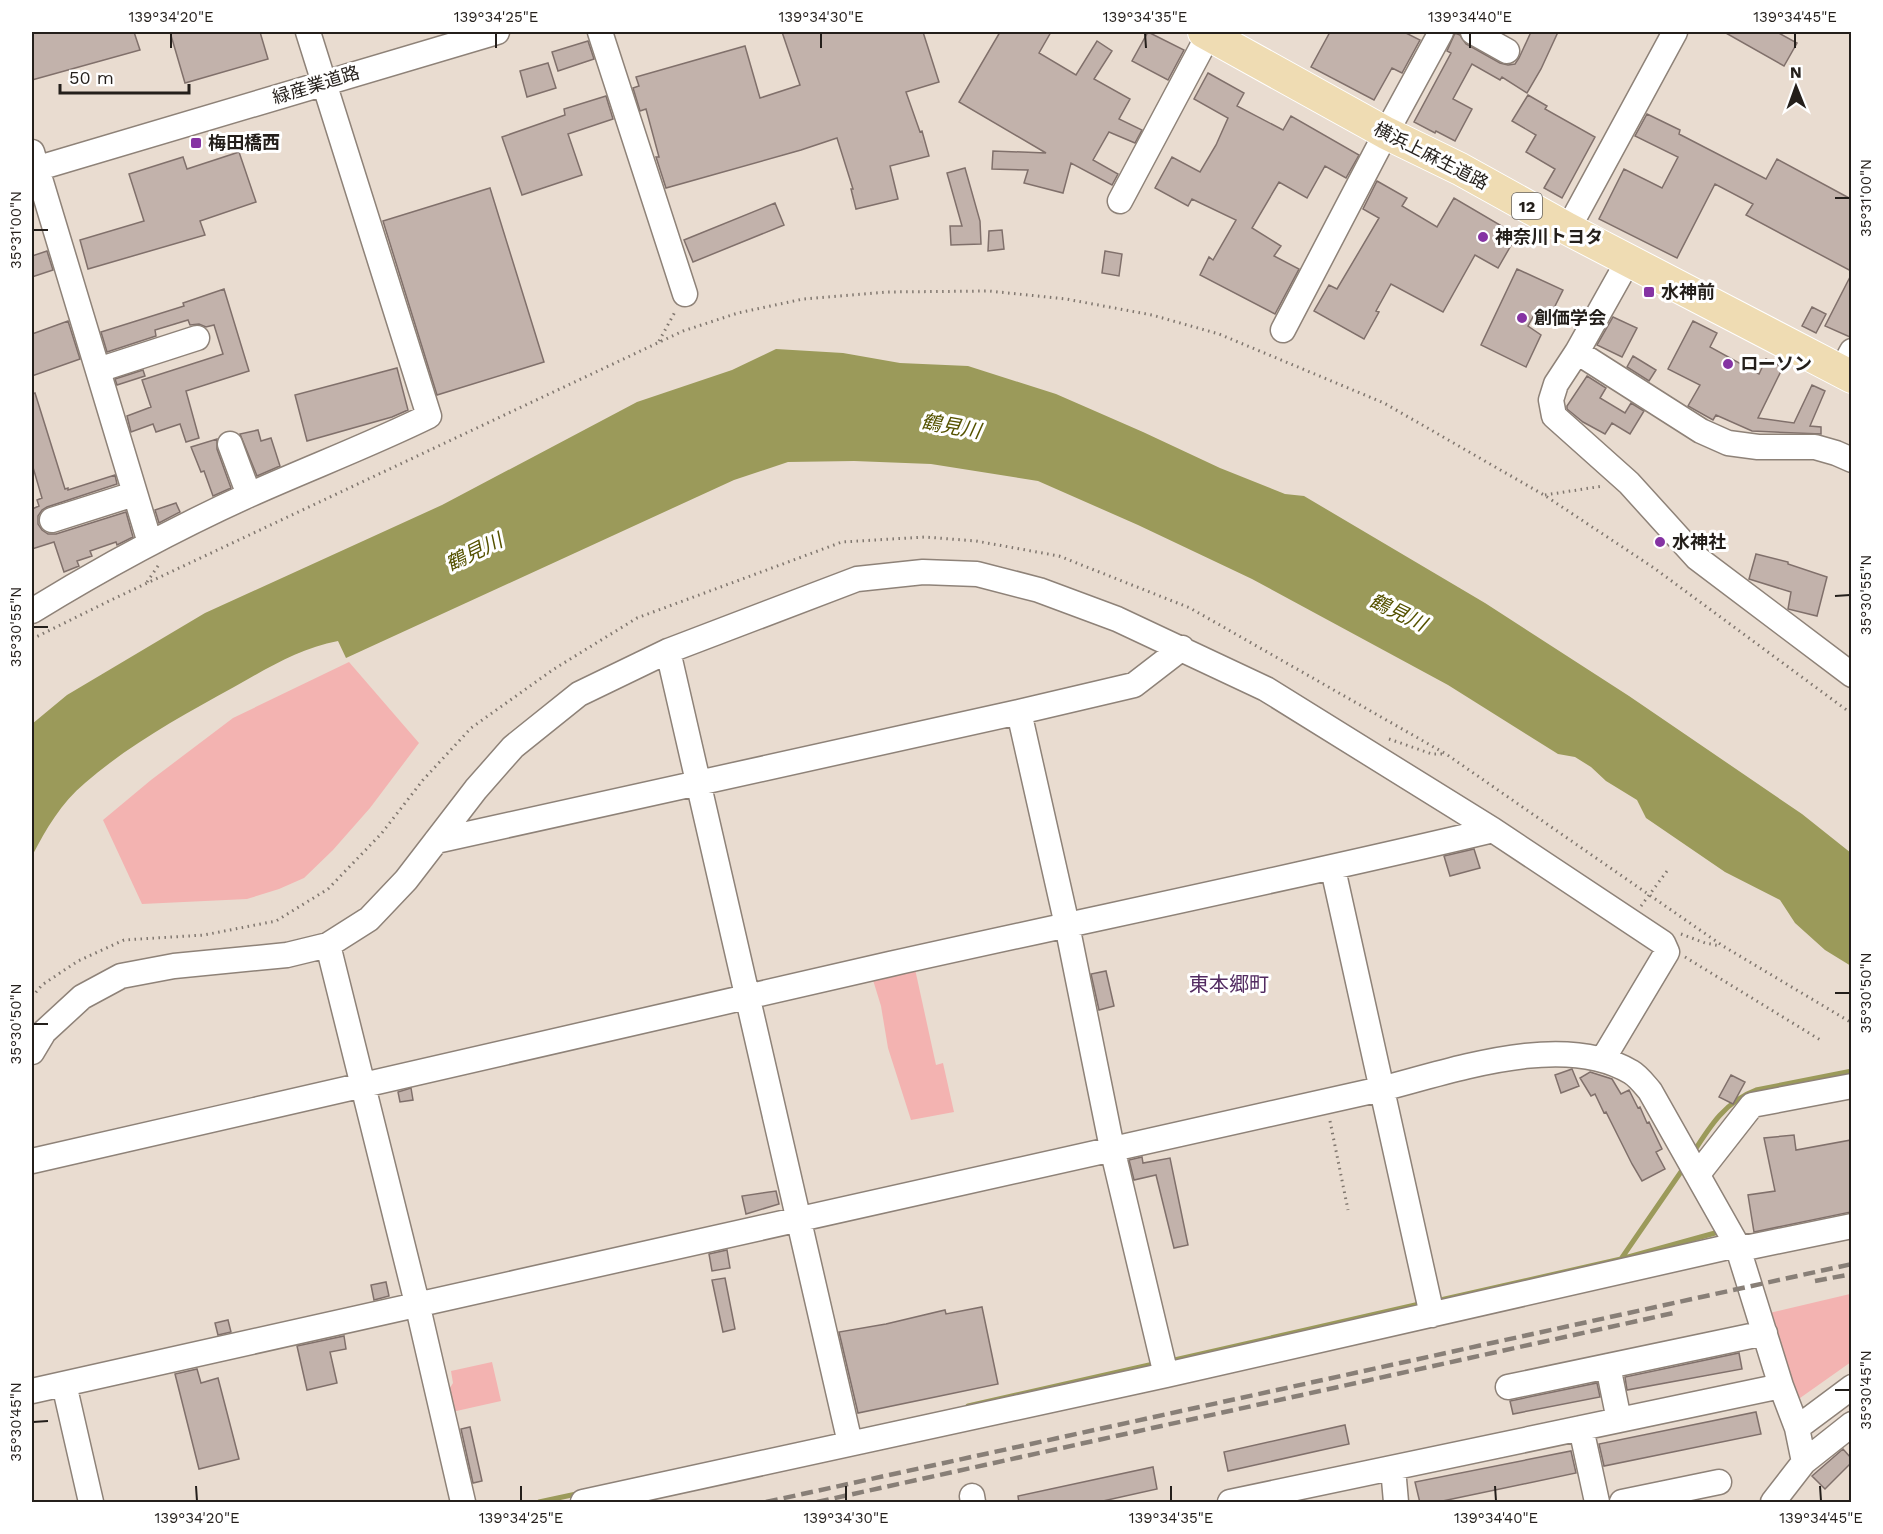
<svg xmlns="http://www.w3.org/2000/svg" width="1883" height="1534" font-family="'Work Sans','Noto Sans JP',sans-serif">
  <rect width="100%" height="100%" fill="#e9dcd0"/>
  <path fill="#f3b3b1" d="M349,662l70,81 -49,65 -37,42 -29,28 -25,11 -32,10 -105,5 -39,-84 48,-40 82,-62z
    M915,969l21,96 7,-2 11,49 -43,8 -23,-72 -7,-42 -8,-26z
    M1850,1294l1,68 -58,41 -28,-89z
    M492,1362l9,39 -49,11 -4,-21 5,-8 -2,-12z"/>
  <path fill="#9b9a5a" d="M776,349l67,4 57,10 68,3 88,28 87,38 77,36 65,26 19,2 181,107 144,93 173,118 49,39v113l-26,-16 -30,-27 -15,-23 -55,-28 -79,-54 -9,-18 -31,-19 -15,-14 -16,-10 -17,-3 -110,-69 -196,-106 -114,-54 -100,-44 -107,-17 -77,-3 -66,1 -54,18 -388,178 -8,-17c-38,7 -70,27 -104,46 -51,28 -104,57 -149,96 -24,20 -39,46 -53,73v-132l35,-29 138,-82 237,-108 195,-103 95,-32z"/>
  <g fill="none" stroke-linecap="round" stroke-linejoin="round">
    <path stroke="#9b9a5a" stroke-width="5" d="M1693,1153c17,-27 33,-52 63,-63l96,-19
      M1621,1259l94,-26
      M1436,1301l185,-42 64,-93
      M1170,1361l254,-58
      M968,1406l190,-43
      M539,1502l42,-9"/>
  </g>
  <path fill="#c2b2ab" stroke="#80706b" stroke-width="1.5" d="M32,32h102l6,18 -108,30z
    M170,32h90l8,27 -83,24z
    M782,32h141l16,50 -33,10 14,40 2,-1 7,25 -39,10 8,33 -42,10 -5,-20h2l-16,-51 -36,12 -135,38 -10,-31h3l-13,-48 -6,2 -7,-23 6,-2 -3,-9 109,-31 15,52 40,-13z
    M1000,32h51l-12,21 37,22 21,-34 15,10 -18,28 36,20 -11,20 23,11 -7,13 -26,-11 -16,28 25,14 -6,11 -41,-22 -8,30 -39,-10 4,-13 -36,-1 1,-18 53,2 -87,-51z
    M1148,32l36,18 -16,30 -36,-19z
    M1330,32h74l16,8 -18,33 -10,-5 -18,32 -63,-33z
    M1531,32h27l-17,37 -14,24 -25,-16 -2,3 -28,-16 -19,35 19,10 -17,32 -19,-10 -1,2 -21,-11 37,-69 -4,-2 8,-18 5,2 6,9 34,19 8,2 7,-1 4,-6z
    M1724,32h53l20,11 -13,23z
    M588,41l6,18 -36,12 -6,-19z
    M548,63l8,25 -29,9 -7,-26z
    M1208,73l36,20 -7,13 46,24 8,-14 68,39 -13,23 -21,-12 -18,32 -28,-16 -27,46 29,18 -7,10 25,13 -24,45 -75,-39 9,-18 4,3 23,-40 -44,-21 -4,7 -33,-18 17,-31 28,15 16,-27 12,-27 -34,-19z
    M1528,95l19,11 -2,3 50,28 -33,61 -18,-10 11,-19 -29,-17 10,-17 -24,-14z
    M606,96l7,23 -45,15 14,41 -60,20 -20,-58 63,-22 -1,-6z
    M1647,114l33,16 -1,4 87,45 11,-20 74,40v72l-105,-56 7,-11 -38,-20 -38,74 -78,-39 25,-50 38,19 16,-31 -43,-21z
    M239,152l17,50 -56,19 5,14 -117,34 -8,-29 64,-19 -15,-47 54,-17 4,12z
    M965,168l15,53 1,23 -30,1 -1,-19h12l-15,-53z
    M1377,181l30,17 -5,8 35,21 17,-29 63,37 -19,33 -23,-13 -32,57 -52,-28 -15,27 3,1 -15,27 -50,-28 15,-26 8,4 42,-71 -16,-9z
    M490,188l54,174 -107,33 -54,-174z
    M775,203l9,22 -91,37 -9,-22z
    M1002,230l2,19 -16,2 1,-20z
    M47,251l6,19 -21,7v-21z
    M1105,251l17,3 -3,22 -17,-3z
    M1517,269l46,21 -16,32 -13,-7 -6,11 13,9 -15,32 -45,-22z
    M1851,275v62h-1l-25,-11z
    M224,289l25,82 -63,20 13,47 -13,4 -6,-18 -24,8 -3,-8 -22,8 -4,-16 24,-9 -9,-27 81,-26 -9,-29 -8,2 -7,-3 -9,1 -2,-5 -33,10 1,6 -49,16 -6,-20 83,-26 -1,-3z
    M1812,307l14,7 -10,19 -14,-7z
    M1613,317l24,11 -15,29 -25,-12z
    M68,321l12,38 -48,17v-42z
    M1693,321l24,12 -7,14 49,27 7,-15 17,8 -25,51 36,5 18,-38 13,6 -15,35 11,1v7l-69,-3 -36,-16 -3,5 -25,-14 12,-21 -32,-16z
    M1633,356l23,14 -7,11 -22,-14z
    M397,368l11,42 -16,7 -85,24 -12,-46z
    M143,370l2,6 -28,9 -2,-6z
    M1587,376l19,12 -6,10 25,15 6,-10 13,8 -14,23 -18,-11 -7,11 -22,-12 -16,-13v-3z
    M35,393l30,96 3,-1v2l47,-15 2,9 -70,23 -5,3 -4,6v8l4,6 6,4h8l70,-22 7,25 -16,8 -1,-3 -26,9 2,5 -15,5 2,5 -15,6 -10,-30 -22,7v-40l7,-3 -2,-6 5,-2 -10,-34v-70z
    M258,430l3,11 10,-3 9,28 -23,10 -17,-42z
    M217,439v10l14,39 -18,8 -9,-25 -3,1 -10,-25z
    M176,503l4,9 -21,11 -4,-13z
    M1756,554l32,8v2l39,13 -10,39 -29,-7 3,-17 -42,-13z
    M1474,849l6,19 -30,8 -6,-20z
    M1106,971l8,35 -15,4 -8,-36z
    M1572,1069l7,17 -18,7 -6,-18z
    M1590,1072l22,7 9,15 8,-4 9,18 2,-1 7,16 2,-1 13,27 -6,3 9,17 -23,12 -10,-17 -26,-52 -2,1 -9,-19 -4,2 -11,-18z
    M1731,1075l14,7 -12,22 -14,-7z
    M411,1088l2,12 -13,2 -2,-10z
    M1794,1135l2,15 55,-10v72l-97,20 -6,-37 27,-4 -11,-53z
    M1142,1157l1,6 27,-5 18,87 -14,3 -18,-73 -22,5 -5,-20z
    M776,1191l3,13 -33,10 -4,-18z
    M727,1250l3,18 -18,3 -3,-17z
    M725,1278l10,51 -12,3 -11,-52z
    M386,1282l3,14 -15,4 -3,-15z
    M982,1307l16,77 -140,29 -19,-81 47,-8 59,-14 1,4z
    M228,1320l3,12 -13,3 -3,-12z
    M344,1336l2,13 -16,3 7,31 -30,7 -10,-44z
    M1739,1353l3,16 -115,21 -2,-13z
    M197,1369l4,14 17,-5 21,81 -40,10 -24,-95z
    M1597,1383l3,14 -87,17 -3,-13z
    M1756,1412l5,22 -157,32 -5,-22z
    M1345,1425l4,19 -121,27 -4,-19z
    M470,1427l12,54 -9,2 -12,-54z
    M1843,1449l8,9v5l-26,26 -13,-13z
    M1571,1451l5,22 -143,30h-13l-5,-21z
    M1153,1467l4,22 -63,14h-75l-1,-7z"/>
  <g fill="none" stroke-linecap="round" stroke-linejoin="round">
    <g stroke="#8e8278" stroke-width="27">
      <path id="minor" d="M600,32l85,262
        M1473,32l34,19
        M32,152l118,391
        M32,170l465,-138
        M1120,201l90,-169
        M1568,229l107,-197
        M1628,261l-51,91 -21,32 -5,16 3,16 75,67 68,75 155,117
        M1283,330l103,-197 55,-101
        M1577,352l124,79 27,12 30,4h57l21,6 16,7
        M98,370l99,-32
        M1841,371l11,-20
        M230,444l19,51
        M52,520l82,-26
        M32,611c70,-43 142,-82 217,-116 60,-27 121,-50 180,-79l-121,-384
        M668,651l182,792
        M1019,712l48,213 45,223 54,227
        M436,841l583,-129 115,-27 48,-37
        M1333,869l99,446
        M328,945l89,358 46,199
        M32,1052l12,-20 38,-35 39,-21 53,-10 113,-11 41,-10 41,-26 37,-39 70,-91 37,-42 66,-53 89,-43 189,-72 66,-7 54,2 62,16 78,29 149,70 227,141 170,113 4,9 -64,107
        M32,1161c286,-65 571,-132 858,-197 201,-45 402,-86 603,-134
        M1698,1174l54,-69 100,-19
        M1608,1366l11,54
        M64,1384l27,118
        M1508,1387l257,-54
        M32,1391l1349,-302c71,-18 182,-58 250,-17 7,4 13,12 19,19l87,154 44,141 16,42 7,34 -31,40
        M1581,1428l16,74
        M1797,1428l55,-41
        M1804,1462l48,-38
        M1393,1468l3,34
        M972,1496l1,6
        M583,1502l583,-127 571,-130 13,2 102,-21
        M1230,1502l551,-116
        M1622,1502l97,-20"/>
    </g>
    <g stroke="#fff" stroke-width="34">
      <path id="major" d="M1204,32l182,101 74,36 108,60 284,148"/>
    </g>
    <path stroke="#80776f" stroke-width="3" stroke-dasharray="1.5 4.5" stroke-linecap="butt" d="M659,341l17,-31
      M1545,495l58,-9
      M147,582l13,-19
      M32,639l77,-38 574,-270 55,-18 65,-14 84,-7 102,-1 77,8 86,16 67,19 165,69 160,92 110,73 198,146
      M1389,739l43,15h14
      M1641,906l26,-35
      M1681,934l24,9 16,3
      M1685,957l137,84
      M32,997l10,-12 36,-24 46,-21 80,-5 72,-14 52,-32 53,-55 42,-54 48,-52 83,-59 83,-51 205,-76 83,-5 51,4 83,15 131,52 256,146 277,192 129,77
      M1330,1121l18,89"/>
    <use href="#minor" stroke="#fff" stroke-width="24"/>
    <use href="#major" stroke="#efdcb3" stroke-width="32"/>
    <path stroke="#887f77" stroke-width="4.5" stroke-dasharray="12 6" stroke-linecap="butt" d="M1815,1281l37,-7
      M766,1502l1086,-238
      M817,1502l861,-190"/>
  </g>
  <path fill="none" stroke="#241f1b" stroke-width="2" d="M171,33v15M496,33v15M821,33v15M1145,33l1,15M1470,33v15M1795,33v15M1835,198h15M33,230h15M1835,596l15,-1M33,627h15M1835,993h15M33,1024h15M1835,1390h15M33,1422l15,-1M196,1486l1,15M521,1486v15M846,1486v15M1171,1486v15M1495,1486l1,15M1820,1486l1,15"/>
  <g fill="#8533a3" stroke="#fff" stroke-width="2">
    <rect x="190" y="137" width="12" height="12" rx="3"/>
    <circle cx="1483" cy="237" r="6"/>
    <rect x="1643" y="286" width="12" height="12" rx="3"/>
    <circle cx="1522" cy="318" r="6"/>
    <circle cx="1728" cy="364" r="6"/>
    <circle cx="1660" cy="542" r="6"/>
  </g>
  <g text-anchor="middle" stroke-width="6" stroke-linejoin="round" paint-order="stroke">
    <rect fill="#fff" stroke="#66625f" stroke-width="1.5" x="1512" y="193" width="30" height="26" rx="4.5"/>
    <g font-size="16" font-weight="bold" fill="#241f1b">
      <text x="1527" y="212">12</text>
    </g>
    <g font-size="18" fill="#241f1b" stroke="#fff">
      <text transform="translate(316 85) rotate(-17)" y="6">緑産業道路</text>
      <text transform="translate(1431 156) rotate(27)" y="6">横浜上麻生道路</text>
    </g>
    <g font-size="18" font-weight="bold" fill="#241f1b" stroke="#fff" text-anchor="start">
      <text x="208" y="149">梅田橋西</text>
      <text x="1495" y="243">神奈川トヨタ</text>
      <text x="1661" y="298">水神前</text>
      <text x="1534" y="324">創価学会</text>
      <text x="1740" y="370">ローソン</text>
      <text x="1672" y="548">水神社</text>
    </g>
    <g font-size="20" font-style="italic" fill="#555200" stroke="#fff">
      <text transform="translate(951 426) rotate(10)" y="7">鶴見川</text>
      <text transform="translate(474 552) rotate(-26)" y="7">鶴見川</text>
      <text transform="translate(1398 612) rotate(26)" y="7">鶴見川</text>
    </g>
    <g font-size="20" fill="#522b61" stroke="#fff">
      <text x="1229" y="991">東本郷町</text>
    </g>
  </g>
  <rect width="1883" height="1534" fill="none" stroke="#ffffff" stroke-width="66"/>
  <g transform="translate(1796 87) rotate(359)" stroke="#ffffff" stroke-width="4.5" paint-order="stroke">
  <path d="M0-4.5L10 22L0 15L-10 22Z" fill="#241f1b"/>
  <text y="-9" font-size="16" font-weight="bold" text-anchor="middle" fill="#241f1b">N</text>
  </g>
  <path d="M60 84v9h129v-9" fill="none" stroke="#241f1b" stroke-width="3"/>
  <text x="69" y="84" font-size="18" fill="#241f1b" stroke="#ffffff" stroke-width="4.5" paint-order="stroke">50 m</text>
  <rect x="33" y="33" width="1817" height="1468" fill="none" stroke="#241f1b" stroke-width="2"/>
  <g font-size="15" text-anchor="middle" fill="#241f1b">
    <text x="171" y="22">139°34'20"E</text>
    <text x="496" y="22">139°34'25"E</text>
    <text x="821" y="22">139°34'30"E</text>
    <text x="1145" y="22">139°34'35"E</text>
    <text x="1470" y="22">139°34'40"E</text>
    <text x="1795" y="22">139°34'45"E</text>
    <text transform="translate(1866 198) rotate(-90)" y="5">35°31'00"N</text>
    <text transform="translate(16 230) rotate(-90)" y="5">35°31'00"N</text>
    <text transform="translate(1866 595) rotate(-90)" y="5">35°30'55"N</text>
    <text transform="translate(16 627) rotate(-90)" y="5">35°30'55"N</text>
    <text transform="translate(1866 993) rotate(-90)" y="5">35°30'50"N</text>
    <text transform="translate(16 1024) rotate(-90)" y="5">35°30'50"N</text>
    <text transform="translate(1866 1390) rotate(-90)" y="5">35°30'45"N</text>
    <text transform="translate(16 1422) rotate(-90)" y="5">35°30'45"N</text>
    <text x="197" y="1523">139°34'20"E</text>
    <text x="521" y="1523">139°34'25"E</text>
    <text x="846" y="1523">139°34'30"E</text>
    <text x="1171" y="1523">139°34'35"E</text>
    <text x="1496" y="1523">139°34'40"E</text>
    <text x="1821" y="1523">139°34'45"E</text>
  </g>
</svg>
